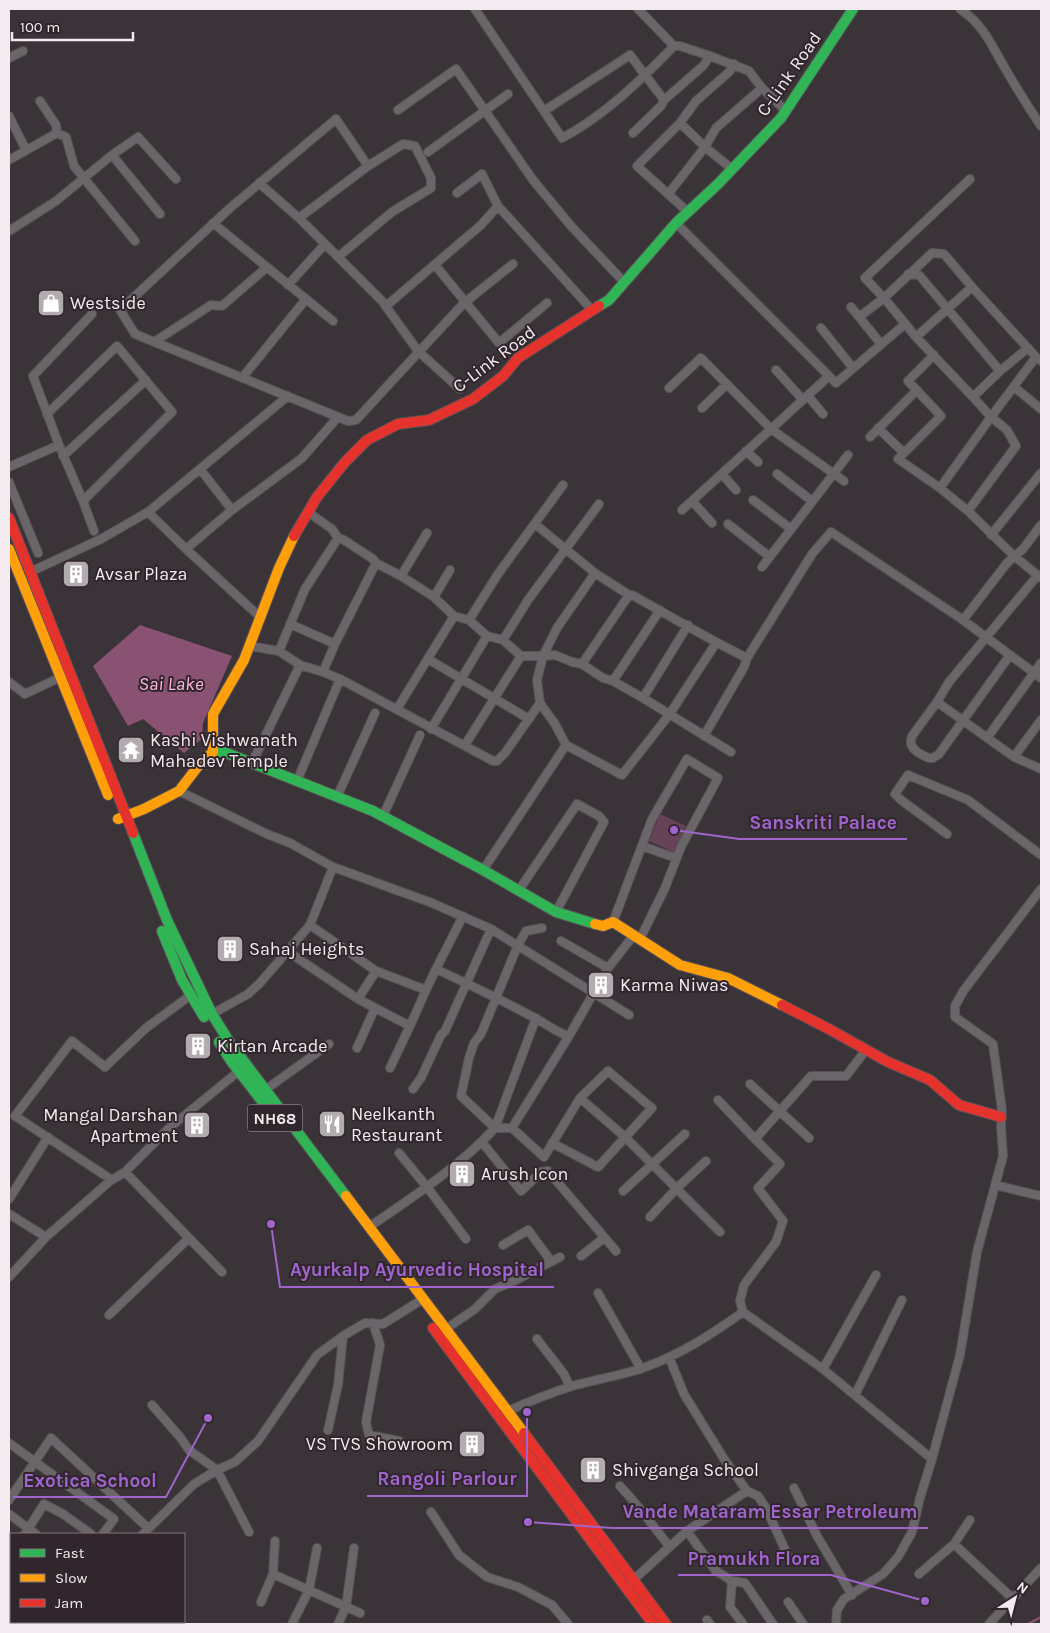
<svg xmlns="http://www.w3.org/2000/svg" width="1050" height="1633" font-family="Karla,sans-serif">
  <rect width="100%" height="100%" fill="#3a3337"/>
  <path fill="#674358" d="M660,814l26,12 -12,26 -25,-11z"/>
  <path fill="#895172" d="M140,625l92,31 -29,67 -1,16 -18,14 -41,-34 -15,7 -35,-60z"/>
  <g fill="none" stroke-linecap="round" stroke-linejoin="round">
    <path stroke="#895172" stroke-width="2.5" d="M1028,1624l13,-7"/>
    <g stroke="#575155" stroke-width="10">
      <path id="street" d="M475,9l87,129c41,-21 80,-59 112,-92
        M638,9l36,37h6l30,10 39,15 13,17 24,23
        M960,9c25,17 31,36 46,61 11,19 23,38 35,56
        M9,58l14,-7
        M40,101l16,24 1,8
        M398,110l58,-41 77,111 38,46 53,56
        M544,111l86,-56 34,45
        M9,116l17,34
        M680,123l25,24 27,22
        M57,133l9,4 8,29 61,75
        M633,133l28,-27 3,-6 39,-34 7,-10
        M428,152l80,-58
        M112,155l48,59
        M9,160l48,-27
        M970,179l-105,99 19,20 48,-45 12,1 28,33
        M259,183l40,35 83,83 36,50 42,38
        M457,193l25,-19 16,32
        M669,193l36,-46 11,-19 46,-40
        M688,212l-51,-46 43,-43 16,-22 33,-29 5,-8
        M299,218l69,-52 -32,-47 -106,89 -110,102 15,24 213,87 8,-1 108,-117 49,-39
        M213,223l120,98
        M676,223l153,153
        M9,231l47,-30 56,-46 26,-18 38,42
        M338,257l54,-45 39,-24v-10l-16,-32 -12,-2 -35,22
        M435,265l64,78 48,-40
        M908,274l11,1 81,96 28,-23
        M288,285l37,-41
        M386,306l95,-81 17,-19 94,104
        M851,307l30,37
        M859,317l25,-19 32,39 56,-50 64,70
        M821,328l32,40
        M916,337l57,60
        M154,342l57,-37 11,1 45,-39
        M934,355l-26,26 33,35 -43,43 42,29 28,23 46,45 27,22
        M776,370l27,30
        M1000,371l-27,26 18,20 45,-60 5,4
        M242,378l64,-79
        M1014,387l27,22
        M669,388l32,-30 70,71 -89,81
        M808,396l15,18
        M702,408l25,-24
        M47,414l70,-68 55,66 -89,89 -24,-56
        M878,428l26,25
        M870,437l47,-47
        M746,451l12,11
        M63,456l83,-76
        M9,467l50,-22 -26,-69 59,-62
        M200,469l32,41
        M722,474l14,16
        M777,474l35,27
        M844,481l-73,-52 58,-53 7,7 69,-59
        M9,482l29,71
        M940,488l51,-71 16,13 9,16 -48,65
        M753,500l38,29
        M83,501l11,30
        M692,501l20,22
        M148,512l140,-116
        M308,512l24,17 6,9 6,2 29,19 3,4 25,13 33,21 20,19 15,4 18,16 16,4 18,16h22l12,-1 17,7 10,2 21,14 10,3 30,17 88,54
        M535,524l60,49 34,22h3c38,21 76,44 115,63
        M728,524l42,33
        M991,535l50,-62
        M186,549l74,68
        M762,567l86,-112
        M30,572l71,-33 47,-27 38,37 46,-39 70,-52 36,-41
        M595,573l-38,55 -14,28 -6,24 3,23 15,21 11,21 56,30 47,-60 47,-72
        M401,576l26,-43
        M434,597l16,-27
        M469,620l29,-46 65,-89
        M963,620l44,-57 16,-14 18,-24
        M290,624l45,20
        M503,640l25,-40 71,-96
        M249,646l30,5 21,14 23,7 17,7 153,82h4l8,-8 35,-50
        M279,651l26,-62 33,-51
        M1010,655l-71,99 -6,4h-4c-10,-4 -22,-10 -17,-22l25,-34 12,-20 89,-107
        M428,659l101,60
        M582,664l47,-69
        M323,672l12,-28 41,-81
        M613,681l47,-71
        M9,682l16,12 38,-18
        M643,698l45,-73
        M937,702l77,55 27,12
        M397,709l57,-93
        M431,729l56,-93
        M704,736l40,-69 3,-9 65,-104 19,-22 132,88 78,58
        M987,738l54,-75
        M465,745l56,-89
        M1014,757l27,-37
        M252,763l48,-98
        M297,781l43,-102
        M179,791l88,43 23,9 43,24 99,36 59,26 138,86
        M337,797l38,-84
        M383,816l37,-81
        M947,834l-46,-34 -6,-6 13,-19 60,25 73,55
        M642,846l34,12
        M483,870l83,-125
        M519,890l58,-86 22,12 5,6 -48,90
        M463,916l-27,53c32,15 64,30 95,47 11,5 28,18 38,20l39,-68 26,-33
        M613,922l39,-103 35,-60 31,19 -37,69 -16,41 -25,51
        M310,925l23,-58
        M561,941l47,27
        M287,951l71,48 52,27 16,-36 -50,-19
        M426,990l10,-21
        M212,1014l36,-20 12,-11 50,-58 66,46 -18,28
        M536,1018l-41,110h17l57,-92
        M357,1048l18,-40
        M390,1068l20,-42
        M750,1084l59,54
        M413,1089l8,-11 20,-43 4,-4 46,-102
        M265,1090l64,-46
        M580,1098l45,39 95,95
        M718,1100l37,39
        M512,1128l32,29 36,-59 28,-27 44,37 -54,59 -46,-24
        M482,1142l39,49 20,-19 7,-1 68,80
        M399,1153l28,34 39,52
        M125,1172l97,100
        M112,1180l-97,-64 57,-75 33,26 41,-39 45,-33
        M995,1185l46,11
        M623,1191l62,-57
        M9,1199l39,-62
        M9,1214l37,23
        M650,1217l27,-29 29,-27
        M369,1227c44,-30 90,-60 126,-99l-34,-32 8,-38 5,-15 7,-9 37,-89 8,-14 16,-3
        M503,1245l25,-15 23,31
        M581,1256l23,-18
        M9,1277l37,-40 64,-56 15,-9 43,-43 71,-58
        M598,1293l43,76
        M743,1312l80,57 109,90
        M109,1315l80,-77
        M373,1323l7,22 -14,77 3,13 30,6
        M446,1329l29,-20 20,-20 21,-9 44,-23
        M537,1339l27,35 6,13
        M669,1357l15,37 40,65 23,32 11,5 8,12 22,48
        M823,1369l53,-94
        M855,1395l47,-95
        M152,1405l28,32 9,13 28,20 32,62
        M508,1411c20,-9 40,-17 61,-24 24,-7 50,-11 74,-19 37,-13 69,-34 100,-56l-3,-11 4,-16 32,-43 7,-21 -25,-33 22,-24 -25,-25 56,-63h35l20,-26
        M328,1430l10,-45 5,-49
        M9,1443l105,76 -11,15
        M620,1486l16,18 33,42
        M794,1488l23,48 35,59
        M9,1500l42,-62 97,90
        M431,1512l28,43 28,22 31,10 34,18 16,19
        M9,1514l27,20
        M687,1531l28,39 17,11 13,2 28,41
        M25,1534l19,-30 19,10 28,20
        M143,1534l51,-50 23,-14 18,-8 23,-21 59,-86 26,-19 22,-13 18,1 40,-25
        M954,1544l58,54
        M9,1557l2,-3
        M273,1574l87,39
        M919,1574l35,-30 16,-24
        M732,1581l-2,26 13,17
        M631,1582l56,-51 60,-40
        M261,1602l12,-28 2,-33
        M788,1602l15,22
        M9,1605l2,2
        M707,1620l3,4
        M30,1622l3,2
        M97,1622l3,2
        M40,1624l3,-2
        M292,1624l17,-34 8,-42
        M338,1624l8,-17 8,-59
        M836,1624l1,-14 7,-11 39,-25 15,-17 14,-25 8,-34 12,-39 28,-104 17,-103 26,-96 -2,-30 1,-16 -9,-66 -38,-27v-11l9,-16 77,-101
        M989,1624l52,-56"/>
    </g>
    <g stroke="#575155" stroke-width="12">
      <path id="fast" d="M599,306l10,-6 67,-77 42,-39 63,-66 72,-109
        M213,752h11l149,59 110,59 73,42 39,12
        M133,833l34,87 45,94 18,29 116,153
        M162,931l20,49 22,37
        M219,1042l12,19 37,48"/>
    </g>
    <g stroke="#575155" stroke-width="12">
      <path id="slow" d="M9,549l99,246
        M118,819l26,-10 35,-18 20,-26 14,-13v-38l31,-54 35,-92 15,-32
        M595,924l8,2 10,-4 67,43 48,13 54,27
        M346,1196l178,237"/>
    </g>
    <g stroke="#575155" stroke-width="12">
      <path id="jam" d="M9,518l124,315
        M294,536l23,-39 28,-35 22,-22 31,-16 31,-4 44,-21 30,-23 15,-18 81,-52
        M782,1005l47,24 59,33 42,18 29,25 42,12
        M433,1328l220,296
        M524,1433l142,191"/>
    </g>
    <use href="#street" stroke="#6a6568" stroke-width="8"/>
    <use href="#fast" stroke="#30b455" stroke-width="10"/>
    <use href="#slow" stroke="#ff9f0a" stroke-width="10"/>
    <use href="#jam" stroke="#e5322d" stroke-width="10"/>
  </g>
  <defs>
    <g id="shop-square" transform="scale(1.4375)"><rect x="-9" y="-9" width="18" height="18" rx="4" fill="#b2abaf" stroke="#32262d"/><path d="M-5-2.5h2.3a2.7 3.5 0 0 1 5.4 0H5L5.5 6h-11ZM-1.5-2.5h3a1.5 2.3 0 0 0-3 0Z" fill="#fff"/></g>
    <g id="building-square" transform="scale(1.4375)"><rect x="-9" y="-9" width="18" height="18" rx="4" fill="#b2abaf" stroke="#32262d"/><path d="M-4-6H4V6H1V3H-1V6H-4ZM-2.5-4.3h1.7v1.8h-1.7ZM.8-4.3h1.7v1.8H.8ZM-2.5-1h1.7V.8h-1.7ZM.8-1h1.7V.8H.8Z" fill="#fff"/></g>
    <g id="temple-square" transform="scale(1.4375)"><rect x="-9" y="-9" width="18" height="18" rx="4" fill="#b2abaf" stroke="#32262d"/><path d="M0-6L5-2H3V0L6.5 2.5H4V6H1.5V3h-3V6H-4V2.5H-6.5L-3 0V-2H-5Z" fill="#fff"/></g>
    <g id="restaurant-square" transform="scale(1.4375)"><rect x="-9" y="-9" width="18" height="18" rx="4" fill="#b2abaf" stroke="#32262d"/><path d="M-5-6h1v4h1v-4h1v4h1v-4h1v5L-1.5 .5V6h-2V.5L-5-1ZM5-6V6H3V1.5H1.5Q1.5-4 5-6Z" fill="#fff"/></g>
  </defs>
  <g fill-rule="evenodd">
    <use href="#shop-square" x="51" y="303"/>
    <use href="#building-square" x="76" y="574"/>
    <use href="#temple-square" x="131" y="750"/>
    <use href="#building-square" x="230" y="949"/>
    <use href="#building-square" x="601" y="985"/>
    <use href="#building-square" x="198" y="1046"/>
    <use href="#restaurant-square" x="332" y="1124"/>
    <use href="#building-square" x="197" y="1125"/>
    <use href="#building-square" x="462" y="1174"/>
    <use href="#building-square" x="472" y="1444"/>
    <use href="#building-square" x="593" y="1470"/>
  </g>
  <g text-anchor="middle" stroke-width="4" stroke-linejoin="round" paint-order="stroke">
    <rect fill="#32262d" stroke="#b9b0b5" stroke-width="1" x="247.5" y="1104.5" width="55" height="27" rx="4"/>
    <g font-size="16" font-weight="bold" fill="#f3ebef">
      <text x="275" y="1124">NH68</text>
    </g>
    <g font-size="18" fill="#f3ebef" stroke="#32262d">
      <text transform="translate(789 74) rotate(-55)" y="6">C-Link Road</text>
      <text transform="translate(494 359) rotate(-37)" y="6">C-Link Road</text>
    </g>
    <g font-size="18" fill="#f3ebef" stroke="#32262d" text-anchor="start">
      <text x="70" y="309">Westside</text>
      <text x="95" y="580">Avsar Plaza</text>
      <text x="150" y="746">Kashi Vishwanath<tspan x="150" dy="21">Mahadev Temple</tspan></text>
      <text x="249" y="955">Sahaj Heights</text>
      <text x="620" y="991">Karma Niwas</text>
      <text x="217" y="1052">Kirtan Arcade</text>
      <text x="351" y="1120">Neelkanth<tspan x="351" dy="21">Restaurant</tspan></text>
      <text x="178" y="1121" text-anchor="end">Mangal Darshan<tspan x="178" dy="21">Apartment</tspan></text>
      <text x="481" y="1180">Arush Icon</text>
      <text x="453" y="1450" text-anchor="end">VS TVS Showroom</text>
      <text x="612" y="1476">Shivganga School</text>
    </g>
    <g font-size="19" font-style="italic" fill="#fdb4de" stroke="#32262d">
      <text x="171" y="690">Sai Lake</text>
    </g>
  </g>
  <path fill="none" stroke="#9f65cd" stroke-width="2" d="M674 830L739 839H907M271 1224L280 1287H554M527 1412L527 1496H367M208 1418L166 1497H13M528 1522L612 1528H928M925 1601L831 1575H678"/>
  <g fill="#9f65cd" stroke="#32262d" stroke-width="2">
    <circle cx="674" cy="830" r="5"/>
    <circle cx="271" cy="1224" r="5"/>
    <circle cx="527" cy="1412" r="5"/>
    <circle cx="208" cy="1418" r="5"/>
    <circle cx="528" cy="1522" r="5"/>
    <circle cx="925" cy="1601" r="5"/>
  </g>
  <g font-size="19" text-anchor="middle" font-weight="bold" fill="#9f65cd" stroke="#32262d" stroke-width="4" stroke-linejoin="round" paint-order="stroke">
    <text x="823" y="829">Sanskriti Palace</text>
    <text x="417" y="1276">Ayurkalp Ayurvedic Hospital</text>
    <text x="447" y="1485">Rangoli Parlour</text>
    <text x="90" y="1487">Exotica School</text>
    <text x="770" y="1518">Vande Mataram Essar Petroleum</text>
    <text x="754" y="1565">Pramukh Flora</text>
  </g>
  <rect width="1050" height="1633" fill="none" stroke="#f3ebef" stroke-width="20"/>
  <rect x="10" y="1533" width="175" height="90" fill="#32262d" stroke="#7f757b"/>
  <rect x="20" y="1549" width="25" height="8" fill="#30b455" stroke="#7f757b"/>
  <text x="55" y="1558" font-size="15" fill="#f3ebef">Fast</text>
  <rect x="20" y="1574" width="25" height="8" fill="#ff9f0a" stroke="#7f757b"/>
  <text x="55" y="1583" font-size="15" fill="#f3ebef">Slow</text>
  <rect x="20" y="1599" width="25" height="8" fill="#e5322d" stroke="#7f757b"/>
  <text x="55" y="1608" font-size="15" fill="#f3ebef">Jam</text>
  <g transform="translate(1015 1598) rotate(36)" stroke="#32262d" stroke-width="4" paint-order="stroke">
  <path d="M0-4L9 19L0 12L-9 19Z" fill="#f3ebef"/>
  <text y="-8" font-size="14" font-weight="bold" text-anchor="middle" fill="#f3ebef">N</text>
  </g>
  <path d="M12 32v8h121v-8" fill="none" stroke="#f3ebef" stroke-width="2.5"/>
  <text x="20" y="32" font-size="15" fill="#f3ebef" stroke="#32262d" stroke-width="4" paint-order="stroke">100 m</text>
</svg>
